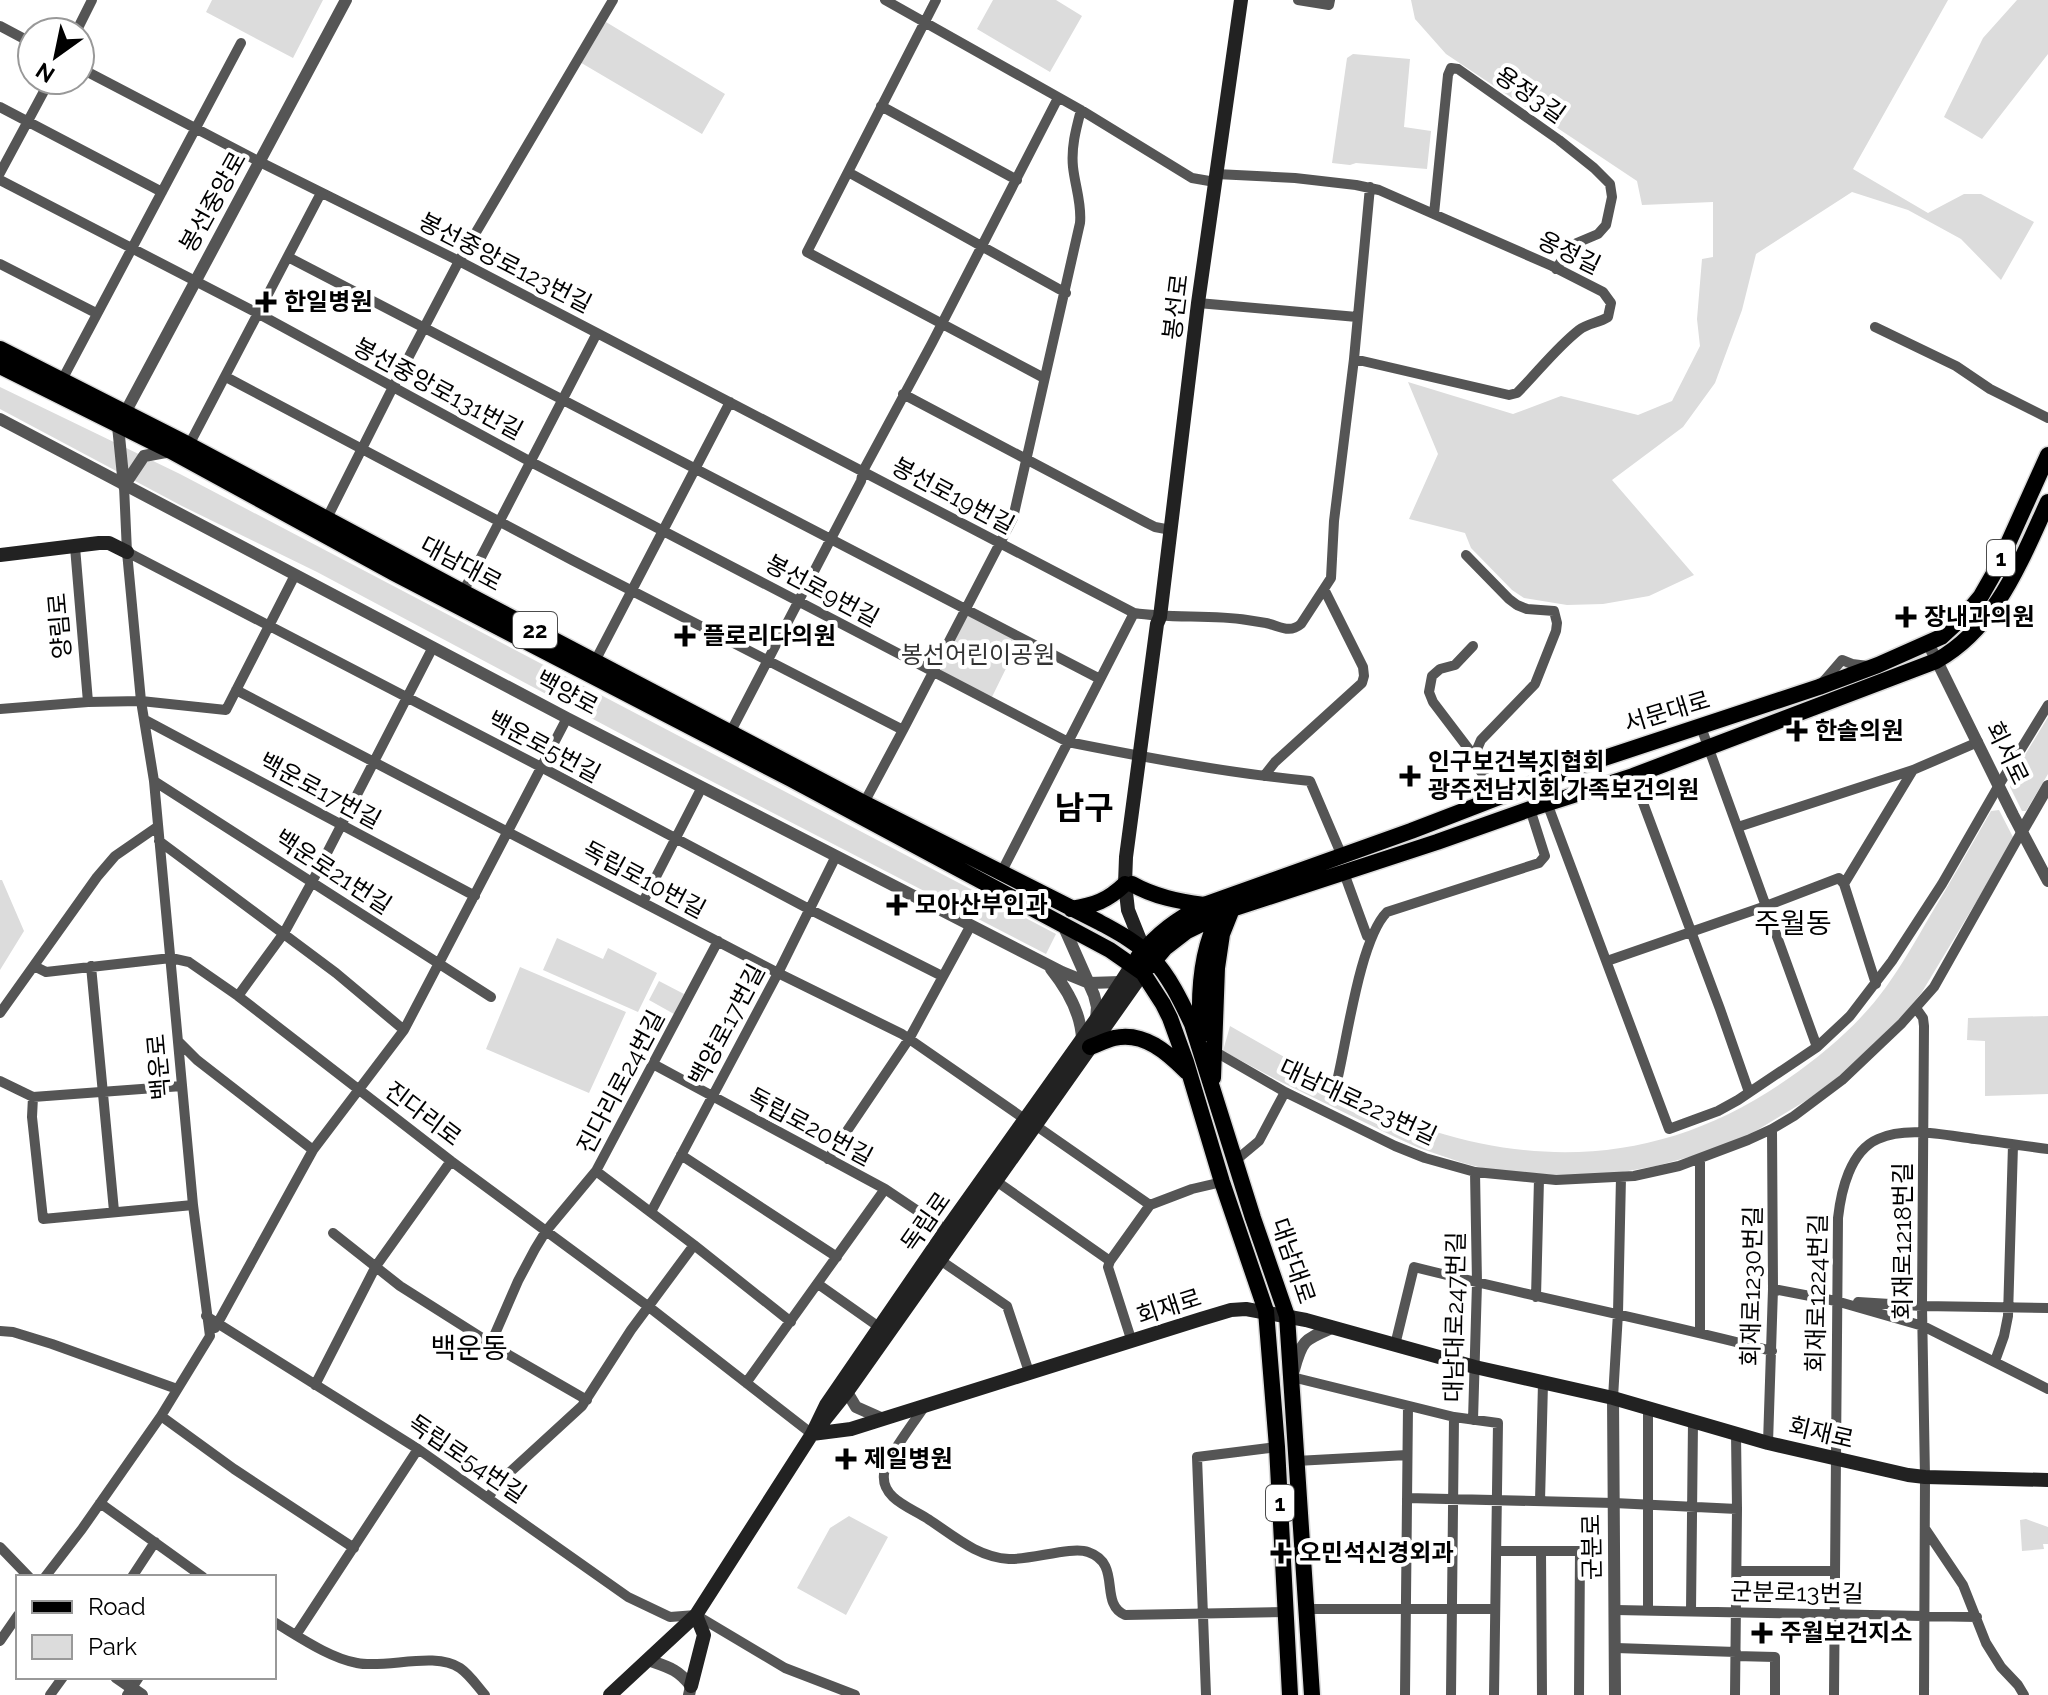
<svg xmlns="http://www.w3.org/2000/svg" width="2048" height="1695" font-family="Raleway,'Noto Sans KR',sans-serif">
  <rect width="100%" height="100%" fill="#fff"/>
  <path fill="#dcdcdc" d="M212,0h111l-30,58 -87,-46z
    M993,0h63l26,16 -32,56 -73,-43z
    M1411,0h537l-95,169 75,44 36,-19h17l53,28 -33,58 -40,-41 -53,-29 -56,-18 -96,62 -14,56 -27,73 -32,44 -71,53 82,95 -45,21 -46,8 -36,1 -43,-7 -12,-8 -41,-42 -6,-15 -56,-14 29,-65 -30,-72 105,32 48,-18 77,19 34,-14 28,-55 -3,-27 5,-60 11,-2v-55l-71,3 -5,-24 -191,-127 -31,-35z
    M2017,0h31v54l-66,85 -38,-22 39,-79z
    M606,22l119,72 -23,40 -124,-73z
    M1353,54l57,5 -6,68 27,4 -4,38 -71,-6 -6,2 -18,-2 15,-105z
    M0,387l180,87 876,460 -10,20 -393,-203 -336,-179 -135,-66 -182,-97z
    M966,610l55,28 -31,63 -57,-29z
    M2048,717v57l-22,37h-4l-12,-24 1,-9z
    M1999,810l15,29 -92,153 -20,25 -65,61 -30,22 -66,40 -41,14 -44,12 -45,8 -38,3 -87,-8 -23,-6 -44,-15 -24,-11 -118,-57 -54,-29 7,-25c47,27 94,54 143,78 19,10 40,21 60,27 128,40 247,24 356,-53 36,-25 71,-55 97,-91 16,-22 30,-47 44,-71 21,-35 41,-70 61,-105z
    M0,880h2l22,51 -24,39z
    M557,938l46,21 5,-11 49,25 -19,39 -95,-42z
    M520,967l106,45 -37,81 -103,-44z
    M659,981l25,13 -10,20 -25,-14z
    M2048,1016v78l-63,2v-55l-18,-1 1,-22z
    M849,1516l39,21 -42,78 -49,-27 33,-60z
    M2026,1519l22,8v17h-5l1,5 -22,2 -2,-31z"/>
  <g fill="none" stroke-linecap="round" stroke-linejoin="round">
    <g stroke="#dbdbdb" stroke-width="19">
      <path id="primary" d="M0,349l189,96 274,147 401,211 235,119c18,10 38,20 53,36 17,18 29,43 40,66l61,194 34,98 25,379
        M0,366l171,85 223,122 397,206 319,171 33,23 20,31 7,14 16,44 36,120 44,129 11,136 13,248
        M1132,884c23,13 46,17 72,21
        M1071,909c24,-4 36,-8 54,-25
        M1138,957c20,-24 39,-38 66,-52l207,-74 169,-65 239,-79 59,-22 63,-28 25,-23 15,-18 16,-28 51,-113
        M1150,966l15,-18 22,-17 45,-22 205,-67 93,-33 103,-33 303,-115c60,-33 85,-101 112,-159
        M1201,1035c-3,-40 -1,-83 18,-119
        M1090,1047c8,-3 16,-7 24,-9 30,-7 54,15 73,34
        M1213,1078l4,-110 5,-34 10,-25"/>
    </g>
    <path stroke="#555" stroke-width="10" d="M885,0l196,110 111,68 23,4
      M936,0l-129,252 237,126
      M1298,0l31,5 1,-5
      M0,26l32,17
      M76,32l16,-32
      M80,68l180,94 199,99 675,352c38,6 76,1 113,7 6,1 13,2 19,3 14,3 23,11 35,1l30,-46 3,-57 20,-162 16,-172
      M881,106l136,74
      M0,107l162,85
      M848,172l218,121
      M0,173l50,-93
      M1216,174l79,4 61,7 23,5 173,76 51,26 8,11 -3,14c-9,6 -20,6 -29,13 -23,18 -41,42 -62,63l-8,2 -155,-36
      M0,180l259,134 272,148 537,280c80,16 160,31 242,39l32,75
      M1434,214l14,-139 3,-7 7,1 101,71 35,28 16,16 2,13 -6,28 -8,9 -26,11 -16,24
      M288,257l812,422
      M0,264l96,49
      M1198,303l159,14
      M1875,327l81,39 34,23 58,29
      M226,377l346,183 331,170 -39,73
      M62,380l179,-337
      M903,394l244,129 8,4 16,3
      M189,445l132,-252
      M324,524l69,-137 66,-126 154,-261
      M75,547l13,155
      M127,552l414,215 268,142 133,67
      M1466,555l43,44 8,6 10,4 27,2 3,12 -1,8 -21,53 -54,56 -7,16
      M463,592l134,-259
      M1473,646l-18,19 -15,4 -8,7 -3,16 4,10 41,54 6,14 19,27
      M593,665l137,-263
      M1823,682l19,-22 10,4 16,2
      M236,690l542,283 124,61 124,86
      M0,709l88,-7 53,-1 85,9 69,-135
      M145,720l330,176
      M1701,727l116,320
      M903,730l110,-212 67,-295c2,-19 -5,-37 -7,-56 -2,-20 3,-38 8,-57
      M730,733l131,-252 2,-10 69,-128 126,-245
      M1264,776l11,-14 87,-79 2,-7 -1,-9 -39,-78
      M1633,776l87,233 29,83
      M154,781l337,216
      M1547,803l122,326 49,-18 20,-11 79,-53 33,-31 42,-55 50,-77 57,-99 49,-80
      M1738,827l175,-57 65,-28
      M159,841l177,132 68,57
      M1001,873l133,-260
      M1344,873l23,63 4,2
      M643,902l59,-115
      M1607,961l159,-55 73,-28 5,6
      M34,966l12,6 125,-14 18,4 49,34 213,165 198,146 163,127
      M91,966l23,245
      M1876,984l-32,-100 69,-114
      M238,996l46,-63 28,-51 121,-235
      M1916,1008l7,10 1,8 -2,280 3,171 -1,218
      M0,1013l97,-136 18,-21 42,-29
      M179,1042l18,18 116,90
      M1214,1051l71,41 110,54 30,12 50,14 81,8 78,-4 45,-10 69,-26 24,-11 22,-13 48,-36 60,-57 32,-36 88,-156
      M653,1064l232,125 61,41
      M0,1081l33,16 149,-11
      M1337,1081c10,-41 23,-142 50,-169l152,-49 6,-7 -15,-47
      M33,1097l-1,20 11,102 150,-14
      M1035,1125l115,80
      M681,1155l156,102
      M828,1159l81,-120 62,-114
      M1700,1159v173
      M1235,1161l24,-20 26,-49
      M596,1171l98,74 97,77
      M996,1181l114,80
      M651,1212l127,-239 58,-117
      M333,1233l67,53 109,69 78,45
      M940,1260l67,46 22,66
      M1110,1261l40,-56 42,-16 30,-7
      M1110,1261l-2,6 24,75
      M818,1284l61,43
      M1773,1289l63,12 87,25 125,63
      M1536,1297l3,-118
      M1858,1302l64,4 126,2
      M206,1316l212,133 210,148 42,20 26,-2 89,53 70,27
      M215,1328l98,-178 91,-120 163,-312
      M0,1331l13,1 39,12 125,45
      M491,1343l27,-62 17,-32 11,-18 50,-60 122,-230
      M1395,1345l19,-78c119,30 239,53 358,84
      M1995,1361l9,-25 4,-20 5,-171
      M1292,1377l162,40 44,6 -4,272
      M746,1383l139,-194
      M315,1385l61,-119 75,-105
      M1613,1398l5,-85 3,-136
      M925,1406c-9,13 -40,54 -41,68 -3,25 28,34 44,45 26,17 49,38 81,40 22,1 63,-13 79,-7 35,12 10,51 37,63l161,-3
      M161,1416l73,53 120,79
      M1473,1420l4,-137 -2,-111
      M1768,1443l5,-154 -1,-160
      M1296,1461l111,-6
      M489,1497l8,-13 85,-78 49,-76 63,-85
      M1407,1498l207,5 123,6
      M1540,1501l3,-118
      M100,1503l103,74
      M1926,1530l37,55 23,58 15,24 17,18 6,10
      M0,1547l29,30
      M1496,1551h84l-1,144
      M1541,1551l1,144
      M1737,1571h96
      M45,1577l37,-48 79,-113 49,-80 -17,-131 -39,-424 -13,-80 -14,-149 -3,-66
      M132,1577l23,-35
      M1305,1609h190
      M1616,1610l361,7
      M1648,1611v-204
      M1691,1611l2,-190
      M274,1622c24,14 55,36 83,41 29,6 78,-12 103,5 10,7 17,18 25,27
      M296,1635l122,-186
      M0,1641l18,-26
      M1616,1648l120,4
      M1736,1656l39,1v38
      M50,1695l13,-18
      M127,1695l12,-18
      M1206,1695l-9,-238 80,-10
      M1405,1695l3,-289
      M1451,1695l3,-278
      M1735,1695l2,-186 -1,-75
      M1834,1695l4,-477c3,-27 12,-67 40,-79 29,-13 66,-4 97,0 24,3 49,7 73,10"/>
    <path stroke="#555" stroke-width="12" d="M0,419l567,299 495,254 27,11 32,-1
      M124,486l-6,-60 228,-426
      M124,486l20,-30 27,-5
      M1928,643l85,172 35,66
      M2022,831l26,-45
      M1063,925l31,70 3,12 -1,13
      M1051,969c16,20 30,44 31,70
      M1294,1370c8,-30 10,-30 38,-42
      M847,1392l9,15 27,12
      M1613,1398l2,297
      M648,1660c20,7 30,9 43,26l-2,9
      M116,1677l26,18"/>
    <path stroke="#222" stroke-width="14" d="M0,555l99,-12h10l18,9
      M1144,950l-16,-40 -3,-26 1,-27 31,-233 3,-7 38,-314 43,-303
      M823,1422l24,-30 296,-419
      M812,1434l39,-5 350,-110 30,-9 15,-1 60,11 169,47 138,31 155,45 140,32 17,2 123,3
      M691,1686l13,-51 -8,-20
      M610,1695l86,-80 116,-181 14,-29 120,-175 156,-219 30,-46"/>
    <use href="#primary" stroke="#000" stroke-width="16"/>
  </g>
  <g fill="#000" stroke="#fff" stroke-width="3">
    <path d="M262 290h8v8h8v8h-8v8h-8v-8h-8v-8h8z"/>
    <path d="M1902 605h8v8h8v8h-8v8h-8v-8h-8v-8h8z"/>
    <path d="M681 624h8v8h8v8h-8v8h-8v-8h-8v-8h8z"/>
    <path d="M1793 719h8v8h8v8h-8v8h-8v-8h-8v-8h8z"/>
    <path d="M1406 764h8v8h8v8h-8v8h-8v-8h-8v-8h8z"/>
    <path d="M893 893h8v8h8v8h-8v8h-8v-8h-8v-8h8z"/>
    <path d="M842 1447h8v8h8v8h-8v8h-8v-8h-8v-8h8z"/>
    <path d="M1277 1541h8v8h8v8h-8v8h-8v-8h-8v-8h8z"/>
    <path d="M1758 1621h8v8h8v8h-8v8h-8v-8h-8v-8h8z"/>
  </g>
  <g text-anchor="middle" stroke-width="8" stroke-linejoin="round" paint-order="stroke">
    <g fill="#fff" stroke="#4c4c4c" stroke-width="2">
      <rect x="1987" y="540" width="28" height="36" rx="6"/>
      <rect x="513" y="612" width="44" height="36" rx="6"/>
      <rect x="1266" y="1485" width="28" height="36" rx="6"/>
    </g>
    <g font-size="22" font-weight="bold" fill="#000">
      <text x="2001" y="566">1</text>
      <text x="535" y="638">22</text>
      <text x="1280" y="1511">1</text>
    </g>
    <g font-size="24" fill="#000" stroke="#fff">
      <text transform="translate(1530 95) rotate(35)" y="8">용정3길</text>
      <text transform="translate(213 202) rotate(-61)" y="8">봉선중앙로</text>
      <text transform="translate(1569 253) rotate(26)" y="8">옹정길</text>
      <text transform="translate(505 263) rotate(27)" y="8">봉선중앙로123번길</text>
      <text transform="translate(1176 307) rotate(-83)" y="8">봉선로</text>
      <text transform="translate(438 389) rotate(28)" y="8">봉선중앙로131번길</text>
      <text transform="translate(953 496) rotate(28)" y="8">봉선로19번길</text>
      <text transform="translate(461 564) rotate(28)" y="8">대남대로</text>
      <text transform="translate(822 591) rotate(28)" y="8">봉선로9번길</text>
      <text transform="translate(60 626) rotate(-95)" y="8">양림로</text>
      <text transform="translate(567 693) rotate(28)" y="8">백양로</text>
      <text transform="translate(1667 712) rotate(-17)" y="8">서문대로</text>
      <text transform="translate(544 747) rotate(28)" y="8">백운로5번길</text>
      <text transform="translate(2007 753) rotate(64)" y="8">회서로</text>
      <text transform="translate(320 791) rotate(28)" y="8">백운로17번길</text>
      <text transform="translate(333 872) rotate(33)" y="8">백운로21번길</text>
      <text transform="translate(644 880) rotate(28)" y="8">독립로10번길</text>
      <text transform="translate(727 1025) rotate(-62)" y="8">백양로17번길</text>
      <text transform="translate(159 1067) rotate(-95)" y="8">백운로</text>
      <text transform="translate(621 1082) rotate(-62)" y="8">진다리로24번길</text>
      <text transform="translate(1358 1102) rotate(25)" y="8">대남대로223번길</text>
      <text transform="translate(423 1114) rotate(37)" y="8">진다리로</text>
      <text transform="translate(810 1127) rotate(28)" y="8">독립로20번길</text>
      <text transform="translate(926 1222) rotate(-55)" y="8">독립로</text>
      <text transform="translate(1903 1241) rotate(-90)" y="8">회재로1218번길</text>
      <text transform="translate(1293 1261) rotate(71)" y="8">대남대로</text>
      <text transform="translate(1752 1286) rotate(-89)" y="8">회재로1230번길</text>
      <text transform="translate(1817 1293) rotate(-89)" y="8">회재로1224번길</text>
      <text transform="translate(1169 1307) rotate(-18)" y="8">회재로</text>
      <text transform="translate(1455 1317) rotate(-89)" y="8">대남대로247번길</text>
      <text transform="translate(1821 1433) rotate(13)" y="8">회재로</text>
      <text transform="translate(467 1459) rotate(34)" y="8">독립로54번길</text>
      <text transform="translate(1592 1547) rotate(-91)" y="8">군분로</text>
      <text transform="translate(1797 1593) rotate(1)" y="8">군분로13번길</text>
    </g>
    <g font-size="24" font-weight="bold" fill="#000" stroke="#fff" text-anchor="start">
      <text x="284" y="310">한일병원</text>
      <text x="1924" y="625">장내과의원</text>
      <text x="703" y="644">플로리다의원</text>
      <text x="1815" y="739">한솔의원</text>
      <text x="1428" y="770">인구보건복지협회<tspan x="1428" dy="28">광주전남지회 가족보건의원</tspan></text>
      <text x="915" y="913">모아산부인과</text>
      <text x="864" y="1467">제일병원</text>
      <text x="1299" y="1561">오민석신경외과</text>
      <text x="1780" y="1641">주월보건지소</text>
    </g>
    <g font-size="24" fill="#333" stroke="#fff">
      <text x="978" y="663">봉선어린이공원</text>
    </g>
    <g font-size="28" fill="#000" stroke="#fff">
      <text x="1793" y="933">주월동</text>
      <text x="469" y="1358">백운동</text>
    </g>
    <g font-size="32" font-weight="bold" fill="#000" stroke="#fff">
      <text x="1084" y="819">남구</text>
    </g>
  </g>
  <rect x="16" y="1575" width="260" height="104" fill="#ffffff" stroke="#999999" stroke-width="2"/>
  <rect x="32" y="1601" width="40" height="12" fill="#000000" stroke="#999999" stroke-width="2"/>
  <text x="88" y="1615" font-size="24" fill="#000000">Road</text>
  <rect x="32" y="1635" width="40" height="24" fill="#dcdcdc" stroke="#999999" stroke-width="2"/>
  <text x="88" y="1655" font-size="24" fill="#000000">Park</text>
  <g transform="translate(56 56) rotate(213)"><circle r="38" fill="#ffffff" stroke="#999999" stroke-width="2"/>
  <path d="M0-6L14 30L0 20L-14 30Z" fill="#000000"/>
  <text y="-12" font-size="22" font-weight="bold" text-anchor="middle" fill="#000000">N</text>
  </g>
</svg>
